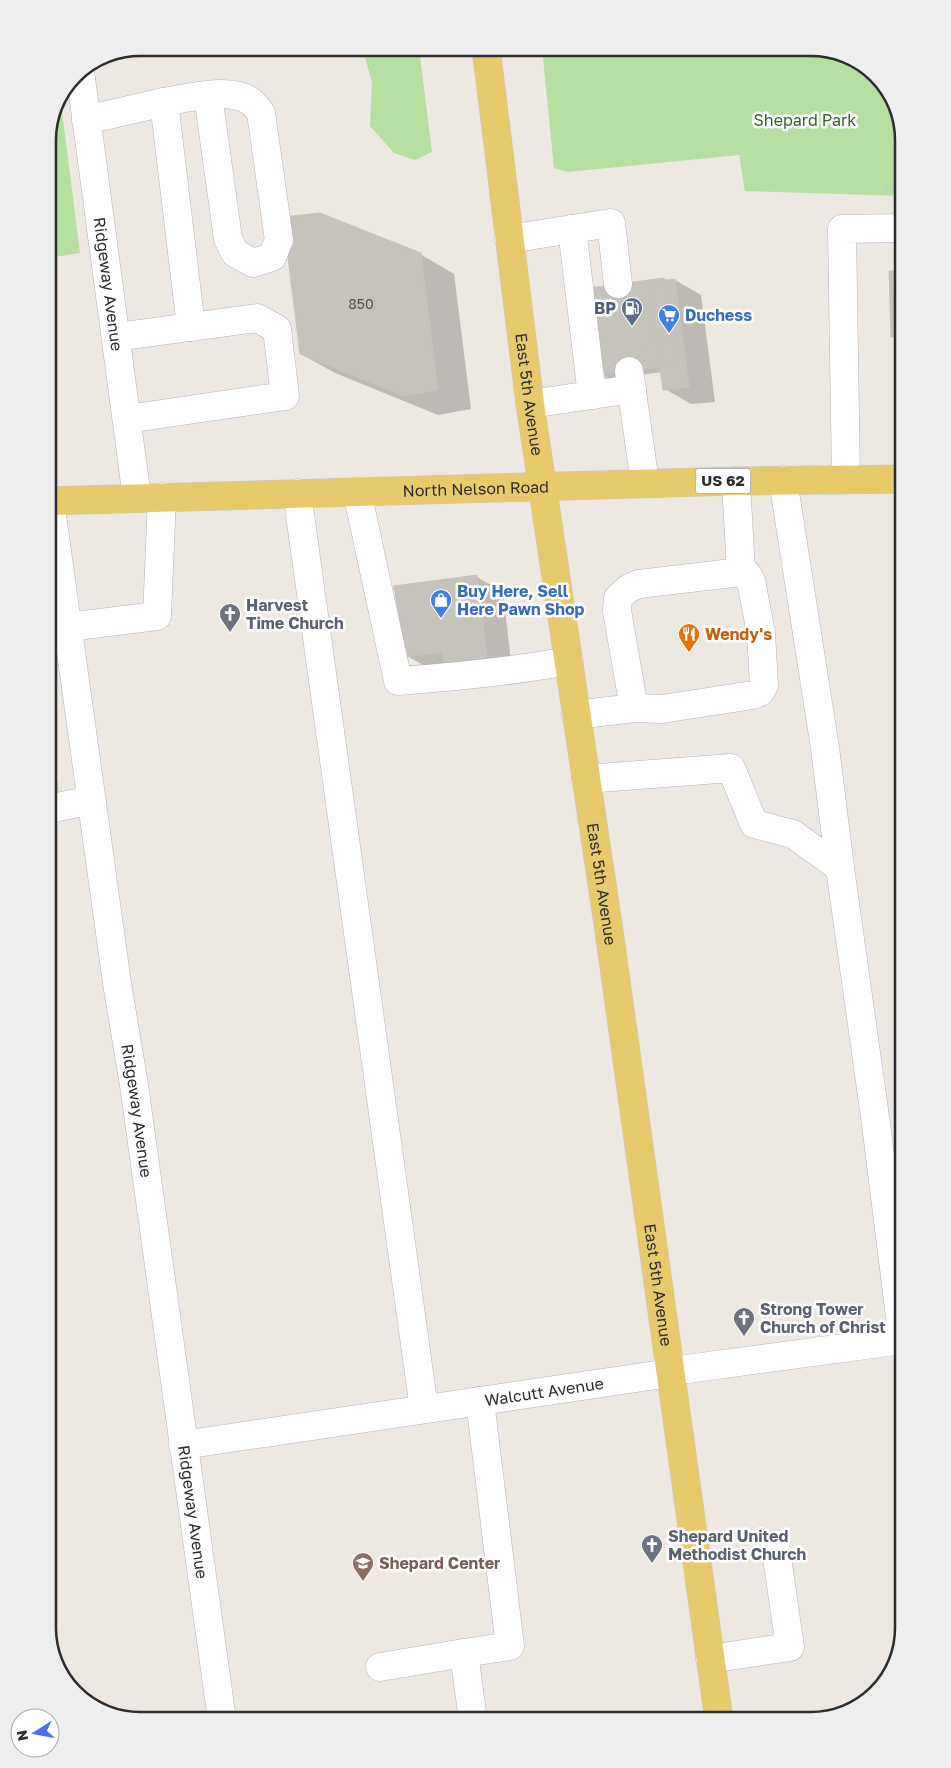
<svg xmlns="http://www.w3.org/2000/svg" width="951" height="1768" font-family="'Golos Text',sans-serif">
  <rect width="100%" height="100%" fill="#ede8e1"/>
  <path fill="#b6dfa1" d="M362,48h57l13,104 -17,8 -21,-7 -24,-27 2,-44z
    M542,48h275l50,18 29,38 7,36v56l-158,-5 -6,-36 -171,17 -14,-4z
    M61,104l19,149 -32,5v-124z
    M48,706l11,87 -11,1z"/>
  <path fill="#0003" d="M420,254l34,20 17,135 -33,6 -103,-42 -34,-19z
    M890,272h13v71l-11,-7z
    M675,280l26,15 14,107 -24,2 -26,-15 -3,-17 -53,7 -8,-5z
    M477,577l26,15 10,87 -79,-8 -27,-15z"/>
  <path fill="#c6c2bc" stroke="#c9c3ba" d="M320,213l101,40 17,137 -34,6 -104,-42 -17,-137z
    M889,271h14v66h-12z
    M664,278l12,87 -76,10 -11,-87z
    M675,279l14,108 -26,3 -14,-108z
    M477,575l11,89 -42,6 -4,-18 -36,5 -12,-71z"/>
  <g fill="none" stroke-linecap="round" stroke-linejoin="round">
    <path stroke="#c7c3bd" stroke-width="28" stroke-dasharray="28 14" stroke-linecap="butt" d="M618,284l11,87"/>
    <g stroke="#b1b2bc" stroke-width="29">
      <g id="minor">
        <path id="s1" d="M80,71l57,427"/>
        <path d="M164,102c23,-4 65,-15 86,-1 5,3 8,8 11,12l18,127 -7,17 -19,6 -18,-10 -7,-14 -20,-144"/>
        <path d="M86,120l78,-18 27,225"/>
        <path d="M572,229l20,166"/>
        <path d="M509,239l102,-16 7,61"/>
        <path d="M116,337l141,-19 20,11 8,67 -158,23"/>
        <path d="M629,371l16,112"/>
        <path d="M530,404l102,-15"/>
        <path d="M846,479l-4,-250 61,-1"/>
        <path d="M736,481l5,91"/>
        <path d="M357,492l41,189c58,-4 114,-10 171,-20"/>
        <path d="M297,493l127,916"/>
        <path id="s2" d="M50,501l67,482 17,102 88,635"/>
        <path d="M68,627l89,-11 5,-119"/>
        <path d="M576,715l58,-7 28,1 91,-14 7,-3 4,-7 -3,-52 -10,-52 -4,-7 -6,-2 -102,12 -10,4 -11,10 -1,13 17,97"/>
        <path d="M586,779l145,-11 23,56 39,10 47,34 -15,-120 -42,-268"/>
        <path d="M48,809l44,-9"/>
        <path d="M840,868l36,256 27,216"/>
        <path id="s3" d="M183,1445l487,-72 9,-3 224,-30"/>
        <path d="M710,1659l80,-12 -15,-103"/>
        <path d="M380,1667l84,-14"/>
        <path d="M473,1720l-9,-67 46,-7 -30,-245"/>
      </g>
    </g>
    <g stroke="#c8c8c8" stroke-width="29">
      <g id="major">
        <path id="s4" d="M486,48l44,356 79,527 110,789"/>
        <path id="s5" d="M48,501l688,-20 167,-2"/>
      </g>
    </g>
    <path stroke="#c8c8c8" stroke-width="3" stroke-dasharray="4 2.5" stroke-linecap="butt" d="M884,186l19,1"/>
    <use href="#minor" stroke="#fff" stroke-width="28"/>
    <use href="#major" stroke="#e7ca6b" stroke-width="28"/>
  </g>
  <defs>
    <g id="fuel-pin" transform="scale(1.125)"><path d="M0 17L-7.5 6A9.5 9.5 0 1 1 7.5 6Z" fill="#5c6f8a" stroke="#fff"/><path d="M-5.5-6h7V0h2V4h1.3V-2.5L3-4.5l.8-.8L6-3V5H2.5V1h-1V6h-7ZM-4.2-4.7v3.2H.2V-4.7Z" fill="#fff"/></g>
    <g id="supermarket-pin" transform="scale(1.125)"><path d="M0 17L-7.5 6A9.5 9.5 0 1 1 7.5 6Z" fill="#3f7fe0" stroke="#fff"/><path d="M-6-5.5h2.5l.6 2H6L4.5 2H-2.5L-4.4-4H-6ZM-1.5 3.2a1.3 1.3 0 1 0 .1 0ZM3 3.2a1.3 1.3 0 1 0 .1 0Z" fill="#fff"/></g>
    <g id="shop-pin" transform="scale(1.125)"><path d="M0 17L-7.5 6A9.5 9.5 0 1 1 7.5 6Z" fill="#3f7fe0" stroke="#fff"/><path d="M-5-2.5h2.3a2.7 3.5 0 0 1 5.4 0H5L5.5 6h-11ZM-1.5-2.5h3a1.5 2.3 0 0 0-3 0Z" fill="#fff"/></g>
    <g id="church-pin" transform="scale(1.125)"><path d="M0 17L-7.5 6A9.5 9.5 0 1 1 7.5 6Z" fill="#6b7280" stroke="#fff"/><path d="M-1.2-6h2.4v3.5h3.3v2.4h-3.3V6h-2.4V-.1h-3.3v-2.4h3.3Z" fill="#fff"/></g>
    <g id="restaurant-pin" transform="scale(1.125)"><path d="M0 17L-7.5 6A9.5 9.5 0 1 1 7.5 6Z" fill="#e8710a" stroke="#fff"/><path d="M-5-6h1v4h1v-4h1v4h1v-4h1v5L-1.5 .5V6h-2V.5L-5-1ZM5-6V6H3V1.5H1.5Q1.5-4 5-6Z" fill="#fff"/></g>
    <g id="school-pin" transform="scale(1.125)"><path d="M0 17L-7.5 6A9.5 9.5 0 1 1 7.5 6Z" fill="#8d6e63" stroke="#fff"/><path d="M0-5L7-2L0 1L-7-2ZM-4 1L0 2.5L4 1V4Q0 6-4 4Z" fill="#fff"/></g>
  </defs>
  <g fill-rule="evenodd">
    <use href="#fuel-pin" x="632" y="308"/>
    <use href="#supermarket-pin" x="669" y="315"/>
    <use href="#shop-pin" x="441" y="600"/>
    <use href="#church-pin" x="230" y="614"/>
    <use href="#restaurant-pin" x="689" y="634"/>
    <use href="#church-pin" x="744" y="1318"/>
    <use href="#church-pin" x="652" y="1545"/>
    <use href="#school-pin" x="363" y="1563"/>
  </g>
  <g text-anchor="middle" stroke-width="5" stroke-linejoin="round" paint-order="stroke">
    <g font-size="14" fill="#535251">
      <text x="361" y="309">850</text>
    </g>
    <rect fill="#fff" stroke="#6c6c6c" stroke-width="1" x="695.5" y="468.5" width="55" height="25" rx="4"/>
    <g font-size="15" font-weight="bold" fill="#2d2d2d">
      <text x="723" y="486">US 62</text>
    </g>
    <g font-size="16" fill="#2f6621" stroke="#fff">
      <text x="805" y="126">Shepard Park</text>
    </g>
    <g font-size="16" fill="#2d2d2d" stroke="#fff">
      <text dy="6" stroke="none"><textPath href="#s1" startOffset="215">Ridgeway Avenue</textPath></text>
      <text dy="6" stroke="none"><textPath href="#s4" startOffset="349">East 5th Avenue</textPath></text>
      <text dy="6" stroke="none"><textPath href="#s5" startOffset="428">North Nelson Road</textPath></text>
      <text dy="6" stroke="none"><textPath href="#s4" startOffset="844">East 5th Avenue</textPath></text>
      <text dy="6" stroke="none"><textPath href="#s2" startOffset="616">Ridgeway Avenue</textPath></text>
      <text dy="6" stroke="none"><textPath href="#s4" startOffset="1249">East 5th Avenue</textPath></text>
      <text dy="6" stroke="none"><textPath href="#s3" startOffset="365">Walcutt Avenue</textPath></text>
      <text dy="6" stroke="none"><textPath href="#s2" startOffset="1021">Ridgeway Avenue</textPath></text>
    </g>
    <g font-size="16" font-weight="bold" fill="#4e5e75" stroke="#fff" text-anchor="end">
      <text x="616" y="314">BP</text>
    </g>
    <g font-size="16" font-weight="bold" fill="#366cbe" stroke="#fff" text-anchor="start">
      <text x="685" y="321">Duchess</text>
      <text x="457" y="597">Buy Here, Sell<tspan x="457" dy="18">Here Pawn Shop</tspan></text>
    </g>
    <g font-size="16" font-weight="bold" fill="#5b616d" stroke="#fff" text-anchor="start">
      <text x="246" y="611">Harvest<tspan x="246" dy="18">Time Church</tspan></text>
      <text x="760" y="1315">Strong Tower<tspan x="760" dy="18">Church of Christ</tspan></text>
      <text x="668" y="1542">Shepard United<tspan x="668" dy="18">Methodist Church</tspan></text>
    </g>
    <g font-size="16" font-weight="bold" fill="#c56008" stroke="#fff" text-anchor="start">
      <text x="705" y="640">Wendy's</text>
    </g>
    <g font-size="16" font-weight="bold" fill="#785e54" stroke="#fff" text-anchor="start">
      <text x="379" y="1569">Shepard Center</text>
    </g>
  </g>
  <path d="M0 0H951V1768H0ZM140 56H811A84 84 0 0 1 895 140V1628A84 84 0 0 1 811 1712H140A84 84 0 0 1 56 1628V140A84 84 0 0 1 140 56Z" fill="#eee" fill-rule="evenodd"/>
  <path fill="none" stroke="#2d2d2d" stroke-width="2.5" d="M140 56H811A84 84 0 0 1 895 140V1628A84 84 0 0 1 811 1712H140A84 84 0 0 1 56 1628V140A84 84 0 0 1 140 56Z"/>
  <g transform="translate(35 1733) rotate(259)"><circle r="24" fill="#ffffff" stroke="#ababab"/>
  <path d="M0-4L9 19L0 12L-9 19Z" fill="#4d6bed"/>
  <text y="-8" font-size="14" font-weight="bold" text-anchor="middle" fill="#2d2d2d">N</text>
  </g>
</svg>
